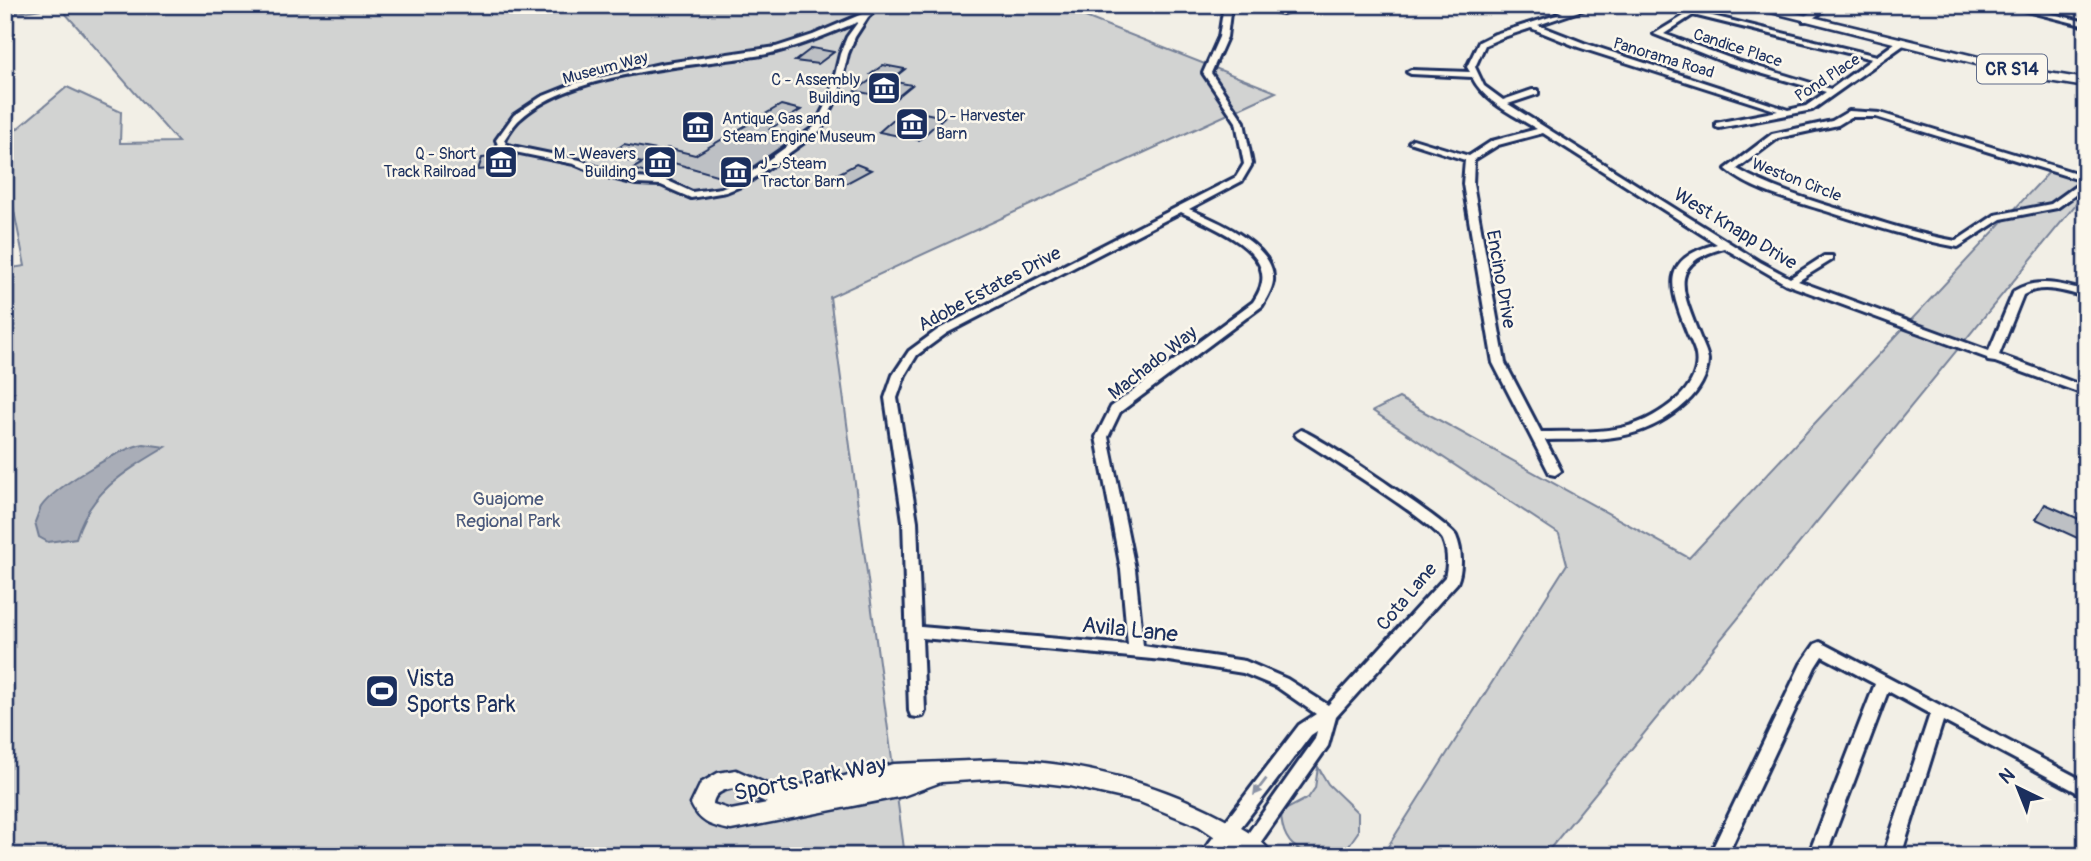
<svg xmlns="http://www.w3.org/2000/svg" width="2091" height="861" font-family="Pangolin,sans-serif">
  <rect width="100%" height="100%" fill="#f2efe6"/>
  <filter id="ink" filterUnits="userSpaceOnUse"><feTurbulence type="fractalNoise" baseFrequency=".0143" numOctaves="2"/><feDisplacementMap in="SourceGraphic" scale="14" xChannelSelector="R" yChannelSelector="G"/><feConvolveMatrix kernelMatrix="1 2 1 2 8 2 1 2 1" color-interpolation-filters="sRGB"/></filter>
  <g filter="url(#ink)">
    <path fill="#d2d3d2" stroke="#768198" stroke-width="2" d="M5,5h1050l221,87 -446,205 75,559h-900v-458l8,-5h-8v-124l20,-3 -20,-100v-27l62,-52 54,25 -1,31 58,-1 -119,-136 -54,9z
      M2051,170l35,10v12l-542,664h-162l185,-292 -8,-30 -186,-123 26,-13 290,160z
      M1318,767l10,17 30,29v19l-9,13 9,7 -1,4c-37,0 -75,5 -76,-44l27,-14 7,-10z"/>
    <path fill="#a9adb7" stroke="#707b93" stroke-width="2" d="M144,444l22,3c-40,24 -76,44 -90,91l-28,4 -9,-5 -4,-15c2,-5 4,-11 6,-15 14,-20 79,-59 103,-63z"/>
    <path fill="#bdc0c4" stroke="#1b2f5e" stroke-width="2" d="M812,48l22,4 -16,12 -23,-3z
      M883,65l22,4 -15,12 22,4 -17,14 -40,-8 23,-16 -7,-1z
      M781,105l20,5 -31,19 27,7 -63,44 -60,-17 -21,12 -21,-6 11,-6 -36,-7 17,-12 38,7 5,-3 28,7z
      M905,109l39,8 -25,23 -40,-8z
      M517,155l-3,12 -36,3 4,-12z
      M856,164l15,6 -28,15 -15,-6z
      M2045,504l41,18v20l-50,-23z"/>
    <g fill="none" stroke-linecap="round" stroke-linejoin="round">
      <g stroke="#1b2f5e" stroke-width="6">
        <path id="minor" d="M873,5h8l-13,12 -13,20 -7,17 -10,42 -17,34 -75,54 -20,8 -35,6 -30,-13 -25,-1 -36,-9 -26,-11 -74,-15 -4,-9 18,-25 27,-18 35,-14 84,-19 116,-17 37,-12 49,-21zM858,22l-11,15 -7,17 -10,42 -16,31 -74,53 -19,8 -29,4 -26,-12 -30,-2 -30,-7 -26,-11 -73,-15 -3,-5c5,-7 10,-16 16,-21 54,-50 177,-52 247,-65 32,-7 61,-20 91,-32z
          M1224,5h7l-4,32 -16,36 33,49 8,42 -10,17 -53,28c26,11 87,36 84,72 -1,9 -7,18 -11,25l-142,106 -12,25 27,132 8,77 102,15 42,18 41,26 117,-128c3,-12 3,-25 -2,-37 -8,-17 -123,-88 -146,-103l-2,-3 6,-4c16,5 149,94 155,106 6,14 7,33 1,47l-121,134 -8,29 -77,110h-19l83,-117 2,-8 -6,4 -92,121h-20l100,-131 17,-11 -39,-27 -34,-14 -80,-13 -241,-22 3,73 -2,5 -6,1 -6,-1 -2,-5 -6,-190 -18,-123 8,-23 16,-24 30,-22 297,-152 8,-13 -8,-42 -33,-49 16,-36zM1181,212c25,12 87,35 81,70 -1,7 -5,14 -9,20l-142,105 -15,30 25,132 7,76 -207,-18 -4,-106 -20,-123 8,-23 12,-20 30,-22z
          M1247,5c11,0 26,4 36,4 8,-1 15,-4 23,-4l-23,8z
          M1546,5c8,0 14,4 23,5 6,1 19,-5 28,-5l-59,20 46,18 204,67 18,-4 20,-14 -97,-28 -75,-30 38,-23 185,45 22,-16h6v4l-93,66 -93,18 -3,-1v-4l62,-12 -200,-64 -47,-19 -30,10 -16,7 -10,22 9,19 19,14 29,-10h6v4l-30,10 252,158 30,16 34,-22h8v4l-34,21 191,70 25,-60c23,-14 48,-7 72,0v6c-21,-5 -44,-14 -63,-2l-24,60 87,32v8l-91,-33 -7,-1 -1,-3 -201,-74 -62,-36c-57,15 -42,43 -25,87 3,8 8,16 9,25 0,16 -10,32 -21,42 -44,41 -86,37 -142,38l16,31 -6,4 -5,-1 -57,-111 -30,-179 2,-24 -56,-18 4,-3 56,17 23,-15 45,-12c-23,-14 -53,-27 -65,-52l-61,-3 -4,-2 4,-2 59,2 -3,-5 12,-25 16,-8 68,-21zM1693,15l179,44 -41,30 -96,-29 -71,-26zM1543,133l174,111c-59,15 -47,45 -29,91 3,6 7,13 8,20 3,16 -6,32 -18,43 -44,39 -82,33 -137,34l-36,-69 -32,-179 1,-24 24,-15z
          M1823,5h8l-22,16h-6v-4z
          M2003,5h13l70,17v4z
          M1849,111l31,2 206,63v11l-29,21 -56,11 -43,28c-45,-8 -88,-22 -132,-36 -32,-10 -73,-19 -100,-42l46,-35 60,-13zM1851,117h25l207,64 -32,23 -56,11 -39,26c-39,-7 -76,-19 -114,-31 -36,-11 -72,-22 -105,-41l41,-31 60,-13z
          M1820,642l266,140v15l-143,-76 -42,135h-18l47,-142 -42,-23 -62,165h-18l67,-172 -53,-28 -7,11 -88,189h-18l92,-192 14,-20z"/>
      </g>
      <g stroke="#1b2f5e" stroke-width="5">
        <path id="tertiary" d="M996,760c83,1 168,24 240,65 12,7 30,17 36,31h-29l-44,-30 -59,-24 -70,-16 -66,-8 -63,4 -38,14 -172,34c-20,-4 -31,-7 -40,-26l10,-21 17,-10 18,-3 35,16 15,1 30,-4 78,-19zM736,788l31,15 -36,7 -18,-6c1,-12 12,-15 23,-16z"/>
      </g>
      <g stroke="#1b2f5e" stroke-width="5">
        <path id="primary" d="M1743,5h20l273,66 50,8v8l-50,-8z"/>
      </g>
      <use href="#minor" fill="#fbf7ec" fill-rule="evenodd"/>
      <use href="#tertiary" fill="#fbf7ec" fill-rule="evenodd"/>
      <use href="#primary" fill="#fbf7ec" fill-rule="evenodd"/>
    </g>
    <defs><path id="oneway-solid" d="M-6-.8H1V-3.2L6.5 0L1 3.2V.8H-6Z" transform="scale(1.75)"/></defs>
    <use fill="#8b93a5" href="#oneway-solid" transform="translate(1260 787) rotate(128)"/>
  </g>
  <defs>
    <g id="museum-square" transform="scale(1.75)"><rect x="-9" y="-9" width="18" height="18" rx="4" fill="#1b2f5e" stroke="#fbf7ec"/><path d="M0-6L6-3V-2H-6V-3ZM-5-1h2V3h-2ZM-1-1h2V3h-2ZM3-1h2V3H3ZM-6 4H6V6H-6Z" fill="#fff"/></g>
    <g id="stadium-square" transform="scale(1.75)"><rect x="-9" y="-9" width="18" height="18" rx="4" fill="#1b2f5e" stroke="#fbf7ec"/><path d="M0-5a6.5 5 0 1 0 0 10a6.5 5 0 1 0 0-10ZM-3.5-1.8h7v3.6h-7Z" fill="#fff"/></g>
  </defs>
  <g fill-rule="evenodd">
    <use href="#museum-square" x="884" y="88"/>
    <use href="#museum-square" x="912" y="124"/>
    <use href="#museum-square" x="698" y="127"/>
    <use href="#museum-square" x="501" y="162"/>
    <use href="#museum-square" x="660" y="162"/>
    <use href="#museum-square" x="736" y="172"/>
    <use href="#stadium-square" x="382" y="691"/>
  </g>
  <g text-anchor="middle" stroke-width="5" stroke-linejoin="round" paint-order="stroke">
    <g font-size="16" fill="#1b2f5e" stroke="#fbf7ec">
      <text transform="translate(1738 47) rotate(18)" y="6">Candice Place</text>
      <text transform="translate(1664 57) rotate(17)" y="6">Panorama Road</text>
      <text transform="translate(605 67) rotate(-15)" y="6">Museum Way</text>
      <text transform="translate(1827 77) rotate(-33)" y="6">Pond Place</text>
      <text transform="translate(1797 179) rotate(21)" y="6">Weston Circle</text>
    </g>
    <g font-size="16" fill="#1b2f5e" stroke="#fbf7ec" text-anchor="end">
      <text x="860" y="85">C - Assembly<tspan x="860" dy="18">Building</tspan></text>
      <text x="936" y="121" text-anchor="start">D - Harvester<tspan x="936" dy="18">Barn</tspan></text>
      <text x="722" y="124" text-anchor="start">Antique Gas and<tspan x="722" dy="18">Steam Engine Museum</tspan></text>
      <text x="476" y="159">Q - Short<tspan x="476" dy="18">Track Railroad</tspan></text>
      <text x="636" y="159">M - Weavers<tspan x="636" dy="18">Building</tspan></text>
      <text x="760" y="169" text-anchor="start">J - Steam<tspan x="760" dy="18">Tractor Barn</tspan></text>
    </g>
    <rect fill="#fbf7ec" stroke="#5e6b89" stroke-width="2" x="1977" y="54.5" width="70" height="29" rx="5"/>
    <g font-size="18" font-weight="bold" fill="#1b2f5e">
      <text x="2012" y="75">CR S14</text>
    </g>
    <g font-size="19" fill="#1b2f5e" stroke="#fbf7ec">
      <text transform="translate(1736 228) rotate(31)" y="7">West Knapp Drive</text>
      <text transform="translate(1502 279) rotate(80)" y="7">Encino Drive</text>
      <text transform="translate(989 288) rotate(-28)" y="7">Adobe Estates Drive</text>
      <text transform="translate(1152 362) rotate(-38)" y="7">Machado Way</text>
      <text transform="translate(1406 596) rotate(-50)" y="7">Cota Lane</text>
    </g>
    <g font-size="19" fill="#49587b" stroke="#fbf7ec">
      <text x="508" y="505">Guajome<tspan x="508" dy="22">Regional Park</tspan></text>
    </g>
    <g font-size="23" fill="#1b2f5e" stroke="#fbf7ec">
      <text transform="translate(1130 629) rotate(6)" y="8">Avila Lane</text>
      <text transform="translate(810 778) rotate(-11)" y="8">Sports Park Way</text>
    </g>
    <g font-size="23" fill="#1b2f5e" stroke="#fbf7ec" text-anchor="start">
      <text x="406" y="686">Vista<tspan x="406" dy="26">Sports Park</tspan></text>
    </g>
  </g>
  <rect width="2091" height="861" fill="none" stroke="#fbf7ec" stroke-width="28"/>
  <rect x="14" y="14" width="2063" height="833" fill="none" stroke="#1b2f5e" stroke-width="2.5" filter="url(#ink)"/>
  <g transform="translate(2018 788) rotate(317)" stroke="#fbf7ec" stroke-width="5" paint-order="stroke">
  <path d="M0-5L12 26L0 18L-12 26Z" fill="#1b2f5e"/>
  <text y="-10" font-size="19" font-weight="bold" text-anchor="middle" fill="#1b2f5e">N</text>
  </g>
</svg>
